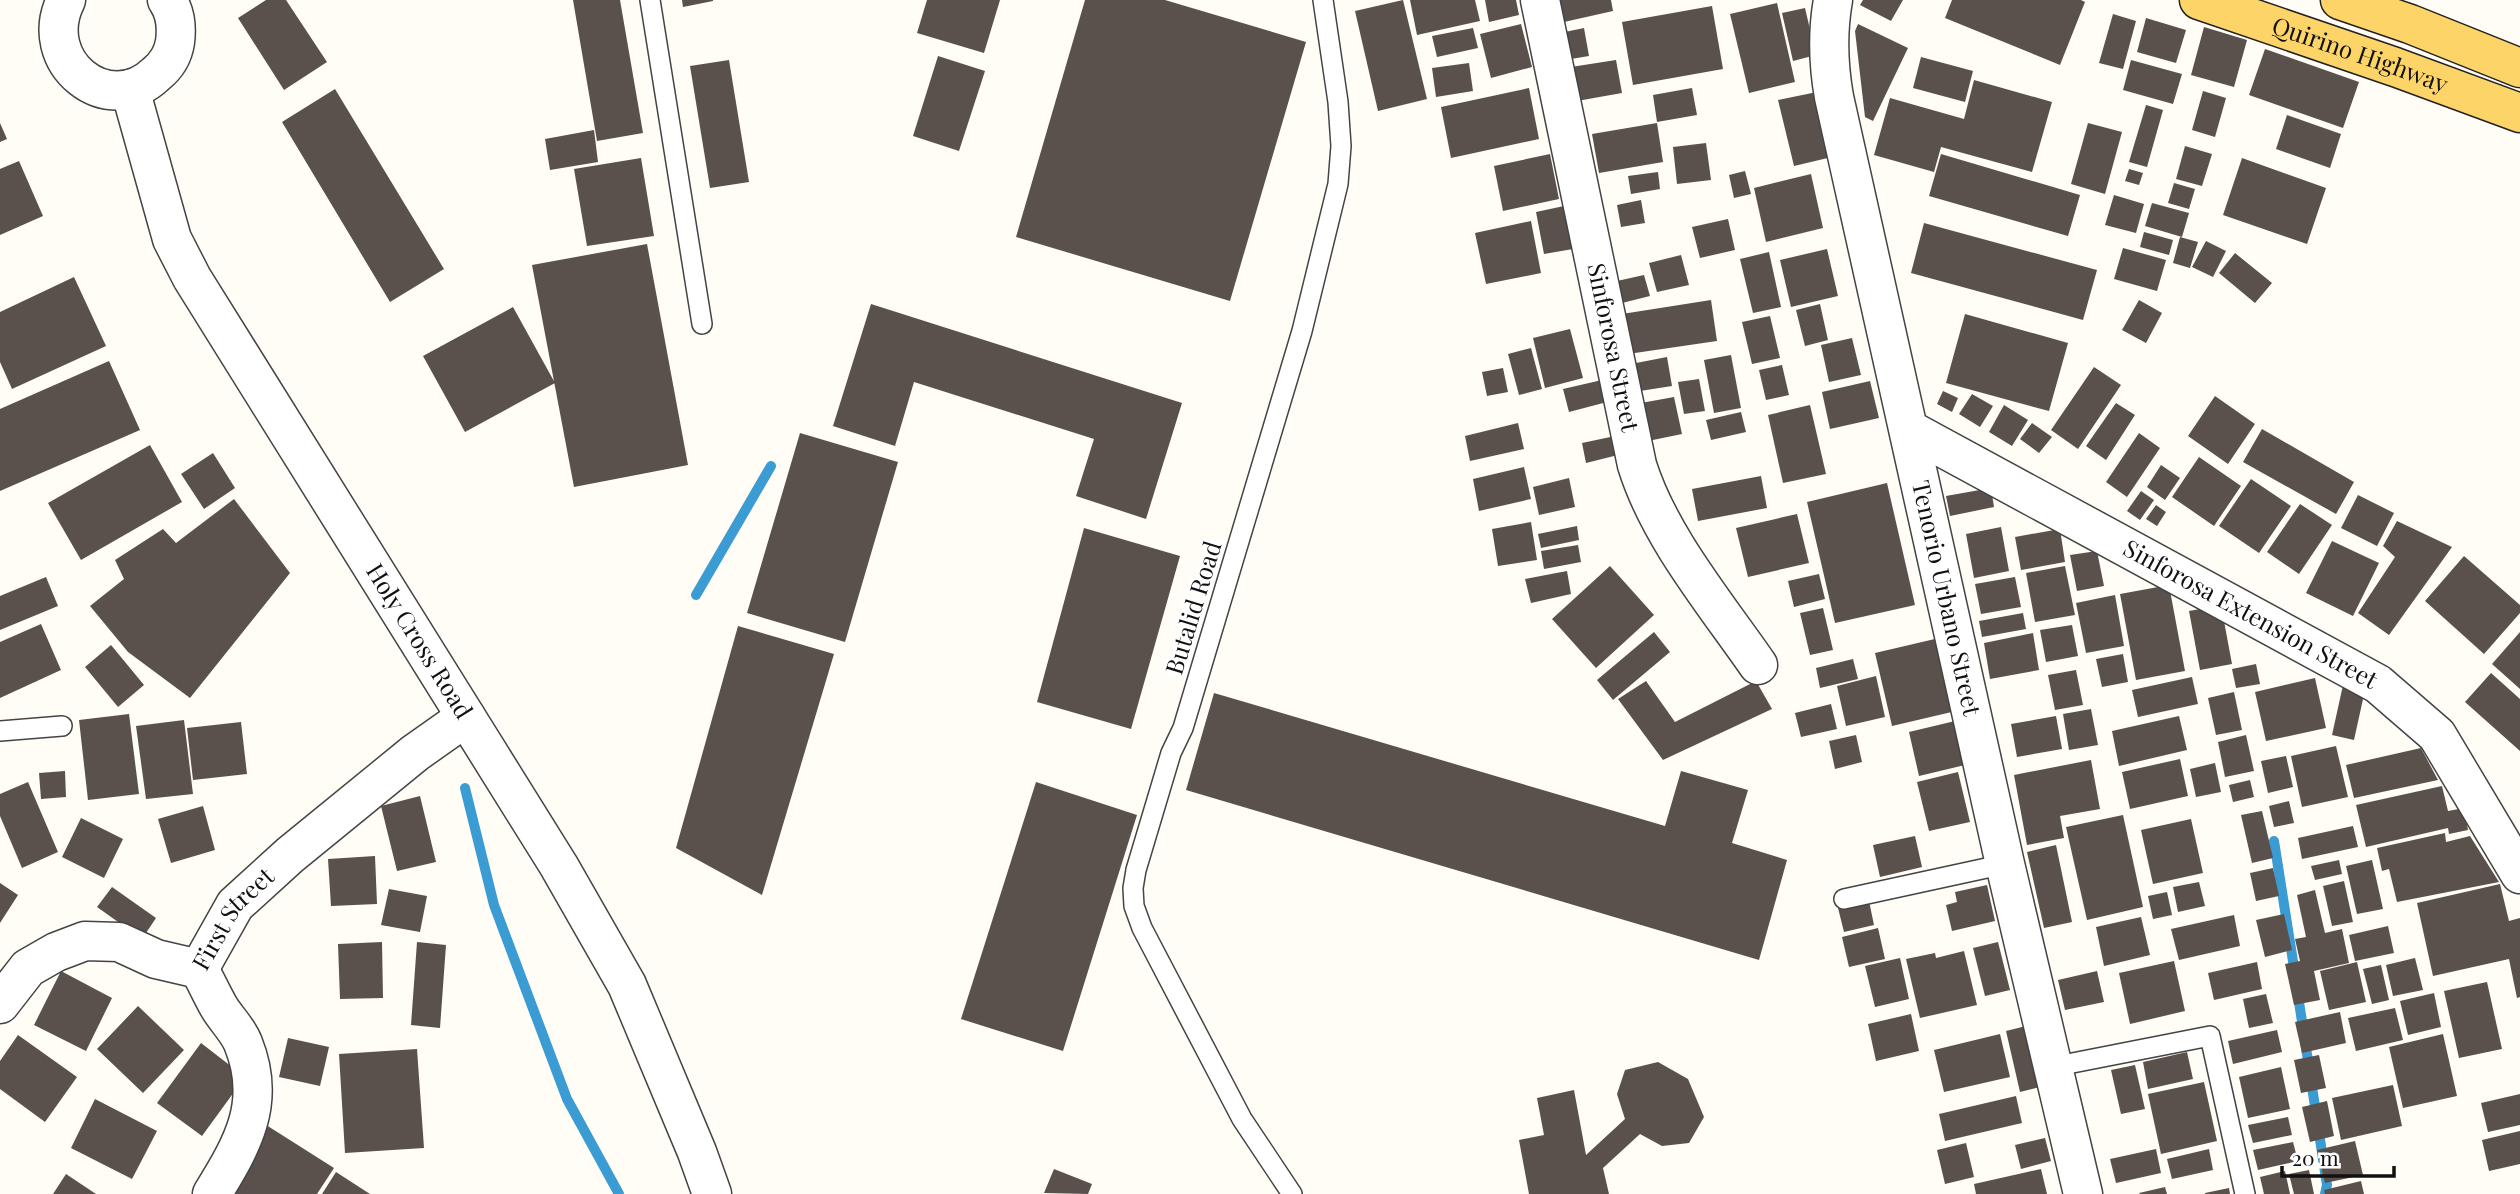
<svg xmlns="http://www.w3.org/2000/svg" width="2520" height="1194" font-family="'Playfair Display',serif">
  <rect width="100%" height="100%" fill="#fffdf5"/>
  <g fill="none" stroke-linecap="round" stroke-linejoin="round">
    <path stroke="#3b9bd3" stroke-width="10" d="M696,595l75,-129
      M465,788l29,117 73,194 52,95
      M2274,841l21,133
      M2297,989l30,196 -2,9"/>
  </g>
  <path fill="#5a514d" d="M266,0h20l41,62 -43,28 -46,-72z
    M573,0h47l23,133 -46,8z
    M682,0h31v1l-30,6z
    M927,0h73l-16,53 -67,-20z
    M1085,0h80l141,42 -76,259 -214,-64z
    M1403,0l24,99 -49,12 -23,-100z
    M1410,0h65l5,21 -63,14z
    M1485,0h31l3,15 -30,7z
    M1559,0h52l2,11 -49,11z
    M1863,0h40l-12,21 -31,-16z
    M1952,0h129l4,2 -25,63 -115,-47z
    M1777,3l18,79 -46,11 -19,-79z
    M1712,6l11,63 -90,16 -11,-63z
    M1805,8l11,47 -23,6 -11,-48z
    M2113,14l23,7 -13,48 -24,-6z
    M2146,18l40,12 -10,33 -39,-11z
    M1521,24l11,43 -41,11 -11,-44z
    M1858,24l50,24 -35,73 -8,-4 -10,-86z
    M2204,27l43,13 -13,47 -43,-12z
    M1473,28l5,20 -41,9 -5,-21z
    M1584,28l5,28 -24,4 -5,-27z
    M2265,49l94,33 -16,46 -94,-33z
    M938,56l47,15 -26,80 -46,-15z
    M1921,57l52,14 -8,31 -52,-14z
    M729,60l20,122 -39,6 -20,-122z
    M1616,60l6,33 -45,8 -6,-34z
    M2131,60l51,14 -9,30 -50,-14z
    M1469,63l4,28 -37,6 -4,-29z
    M1974,80l78,22 -20,70 -91,-25 -7,25 -60,-17 16,-57 74,21z
    M1529,88l10,51 -88,19 -10,-51z
    M1692,88l5,27 -40,7 -4,-27z
    M335,89l109,180 -54,33 -108,-180z
    M2203,91l23,7 -11,39 -23,-7z
    M1817,92l15,65 -38,9 -16,-66z
    M2146,105l17,5 -16,57 -18,-5z
    M2287,115l54,19 -11,34 -54,-19z
    M0,123l7,16 -7,3z
    M1657,123l6,39 -64,11 -7,-39z
    M2088,123l34,9 -17,62 -34,-10z
    M594,130l4,32 -48,8 -5,-31z
    M1706,143l5,37 -34,4 -4,-37z
    M2185,146l27,8 -10,32 -26,-7z
    M1550,154l9,45 -56,12 -9,-45z
    M1941,154l139,41 -12,41 -139,-40z
    M641,158l13,78 -67,10 -13,-77z
    M2242,158l84,30 -19,56 -84,-29z
    M19,161l24,55 -43,19v-66z
    M2129,169l14,4 -4,12 -14,-4z
    M1745,171l6,23 -17,4 -5,-23z
    M1658,172l2,17 -29,5 -3,-18z
    M1811,174l12,54 -57,14 -12,-54z
    M2174,183l21,6 -6,20 -21,-6z
    M2114,195l30,9 -8,29 -31,-8z
    M1641,200l4,23 -24,4 -4,-22z
    M2152,203l37,10 -7,24 -37,-11z
    M1564,206l9,43 -29,5 -8,-42z
    M1728,219l7,31 -35,8 -8,-31z
    M1531,221l10,52 -55,11 -11,-51z
    M1924,223l173,47 -14,50 -172,-47z
    M2144,232l29,8 -4,15 -29,-8z
    M2180,237l18,5 -8,26 -17,-5z
    M2206,241l20,10 -13,26 -21,-10z
    M647,244l41,221 -114,22 -42,-222z
    M2123,248l43,12 -9,31 -43,-12z
    M1827,249l11,47 -47,11 -11,-47z
    M1769,252l12,55 -28,6 -13,-54z
    M2235,253l37,30 -17,20 -36,-30z
    M1681,255l8,30 -32,7 -8,-29z
    M1644,275l6,21 -28,7 -5,-22z
    M74,277l32,69 -94,43 -12,-27v-50z
    M1711,300l6,41 -89,13 -6,-40z
    M2139,300l23,13 -16,30 -24,-13z
    M871,304l311,99 -36,116 -70,-23 18,-57 -180,-57 -19,64 -62,-20z
    M1820,304l8,36 -23,6 -9,-36z
    M513,307l42,76 -90,49 -42,-76z
    M1965,314l103,29 -19,68 -103,-28z
    M1770,316l10,42 -28,6 -10,-42z
    M1570,329l13,49 -38,10 -12,-50z
    M1852,338l9,37 -32,7 -8,-37z
    M1531,348l11,41 -23,6 -11,-41z
    M1731,355l10,53 -27,5 -10,-53z
    M1667,357l5,29 -32,5 -4,-28z
    M109,361l31,69 -140,61v-82z
    M1782,365l7,30 -23,5 -7,-30z
    M2094,367l27,18 -43,64 -27,-19z
    M1503,368l5,24 -21,4 -5,-24z
    M1699,379l6,32 -21,3 -6,-32z
    M1602,380l5,22 -38,10 -6,-23z
    M1870,381l9,37 -49,11 -8,-37z
    M1943,391l15,7 -6,14 -15,-8z
    M1972,394l21,12 -13,21 -21,-13z
    M2215,396l40,28 -27,40 -40,-28z
    M1674,397l8,37 -34,7 -7,-38z
    M2116,403l19,12 -29,45 -20,-14z
    M1810,405l16,69 -43,9 -15,-68z
    M2004,405l24,15 -16,26 -23,-14z
    M1741,412l5,20 -35,8 -5,-20z
    M1518,423l6,26 -54,12 -5,-25z
    M2032,423l20,14 -13,16 -19,-14z
    M2262,429l92,53 -18,32 -93,-52z
    M800,433l98,29 -53,180 -98,-29z
    M2139,433l21,15 -33,49 -21,-15z
    M1615,436l3,19 -32,8 -4,-20z
    M150,445l32,57 -101,58 -33,-57z
    M213,453l22,35 -31,21 -23,-35z
    M2199,457l42,29 -27,40 -42,-29z
    M2161,465l19,13 -15,22 -18,-13z
    M1524,467l7,32 -52,12 -6,-32z
    M1761,476l6,32 -69,13 -6,-32z
    M1569,478l6,29 -36,8 -6,-28z
    M2251,479l40,27 -32,47 -40,-27z
    M1887,483l28,122 -80,18 -28,-121z
    M1991,488l3,19 -44,9 -4,-20z
    M2141,491l13,9 -14,20 -13,-9z
    M2358,495l36,18 -17,33 -36,-18z
    M234,499l56,74 -100,125 -62,-46 -38,-46 34,-27 -9,-19 48,-31 13,14z
    M2300,504l32,21 -33,49 -32,-22z
    M2156,505l10,7 -9,14 -11,-7z
    M1797,514l12,49 -61,14 -12,-49z
    M2397,521l55,26 -63,88 -31,-22 37,-56 -12,-11z
    M1531,522l6,38 -39,6 -6,-37z
    M1577,526l2,14 -38,8 -3,-14z
    M2001,527l8,44 -35,7 -8,-44z
    M1084,528l96,28 -49,173 -94,-27z
    M2060,529l5,33 -44,8 -6,-33z
    M2332,541l47,22 -26,53 -47,-23z
    M1578,545l3,17 -37,7 -3,-18z
    M2097,551l7,35 -27,5 -7,-36z
    M2464,556l56,49v8l-36,41 -59,-53z
    M1610,566l44,49 -58,53 -44,-49z
    M2065,566l10,49 -40,7 -9,-49z
    M1567,571l4,23 -40,9 -6,-24z
    M1819,574l6,25 -31,8 -6,-26z
    M46,577l12,29 -58,24v-34z
    M2015,577l6,30 -40,7 -6,-30z
    M2169,585l16,86 -49,9 -16,-86z
    M2115,595l9,51 -38,7 -10,-50z
    M2221,605l11,59 -32,6 -11,-59z
    M1823,608l10,42 -23,5 -10,-42z
    M2023,613l3,16 -44,8 -3,-16z
    M41,624l20,46 -61,28v-56z
    M2072,625l6,31 -32,6 -6,-32z
    M738,626l96,28 -72,241 -86,-47z
    M1654,632l16,20 -57,48 -16,-20z
    M2520,632v57l-28,-25z
    M2033,633l6,37 -49,9 -6,-36z
    M1939,638l17,73 -64,15 -17,-73z
    M111,645l33,40 -26,22 -33,-40z
    M2123,654l5,28 -26,5 -6,-28z
    M1853,659l5,20 -38,9 -4,-20z
    M2256,664l4,20 -24,4 -4,-19z
    M2076,670l7,35 -28,5 -7,-35z
    M2491,673l29,26v52l-55,-49z
    M1876,676l9,41 -39,9 -9,-40z
    M2192,677l6,27 -60,13 -6,-27z
    M2315,678l11,50 -60,13 -11,-49z
    M1646,681l29,41 81,-41 16,28 -109,51 -45,-61z
    M2343,685l22,5 -11,50 -22,-5z
    M2234,692l8,38 -26,5 -8,-37z
    M1214,693l451,133 16,-55 67,19 -16,53 55,17 -28,100 -573,-170z
    M1831,704l6,25 -36,8 -6,-24z
    M2091,709l7,36 -29,5 -6,-36z
    M129,714l10,80 -51,6 -9,-80z
    M2056,716l6,33 -45,8 -6,-33z
    M2179,716l8,34 -68,16 -7,-35z
    M184,720l9,74 -47,5 -10,-73z
    M1955,721l10,44 -46,11 -10,-44z
    M241,722l6,52 -54,6 -6,-52z
    M1856,735l6,27 -27,7 -6,-28z
    M2246,735l8,36 -29,6 -7,-35z
    M2336,746l12,51 -46,10 -11,-51z
    M2421,748l17,32 -84,18 -8,-33z
    M2286,756l7,31 -25,6 -7,-32z
    M2180,759l8,37 -58,13 -8,-37z
    M2091,760l9,49 -40,7 4,22 -37,7 -13,-70z
    M2215,763l6,29 -25,5 -6,-28z
    M65,771l1,26 -25,2 -2,-26z
    M1958,772l12,50 -41,9 -12,-49z
    M2250,780l4,17 -21,5 -4,-17z
    M28,782l30,70 -36,16 -22,-52v-22z
    M1036,782l101,33 -74,236 -102,-32z
    M2442,786l6,25 16,-3 4,22 -19,4 -1,-6 -82,19 -10,-42z
    M420,796l16,66 -39,9 -16,-65z
    M2289,801l5,22 -20,4 -5,-21z
    M203,806l12,44 -44,13 -13,-44z
    M2262,811l11,47 -21,5 -11,-48z
    M2123,815l20,92 -56,13 -21,-93z
    M81,818l42,21 -19,39 -42,-21z
    M2191,819l12,54 -50,11 -12,-54z
    M2353,826l5,21 -56,12 -4,-21z
    M2445,833l1,9 24,-6 29,46 -102,20 -8,-33 -7,2 -5,-23z
    M1915,836l7,31 -42,10 -7,-32z
    M2056,845l16,77 -28,6 -17,-76z
    M375,856l2,48 -46,2 -3,-47z
    M2339,860l3,14 -27,6 -4,-14z
    M2372,860l11,49 -26,5 -11,-48z
    M2273,868l6,28 -23,5 -6,-28z
    M2344,881l9,41 -21,4 -9,-40z
    M2199,882l6,24 -27,6 -5,-25z
    M0,883l18,12 -18,28z
    M2500,884l9,37 11,-3v79l-3,1 -8,-39 -76,17 -16,-73z
    M1987,885l8,36 -43,10 -6,-26 11,-3 -2,-10z
    M112,887l44,31 -14,21 -45,-32z
    M389,889l38,7 -7,36 -39,-7z
    M2315,890l10,43 17,-4 7,34 -35,8 6,29 -26,5 -9,-41 15,-3 -5,-22 11,-2 -9,-42z
    M2167,892l5,23 -19,4 -5,-23z
    M1869,901l5,24 -30,7 -6,-24z
    M2284,914l8,36 -27,7 -9,-37z
    M2234,915l6,31 -61,14 -8,-31z
    M2141,917l9,38 -46,11 -8,-39z
    M2388,926l6,27 -39,8 -6,-26z
    M1878,928l7,31 -36,8 -7,-30z
    M382,942l1,56 -43,1 -2,-55z
    M417,942l29,3 -6,83 -29,-3z
    M1998,942l12,48 -25,6 -12,-48z
    M1964,951l13,54 -57,13 -14,-59 29,-6 1,5z
    M1900,958l9,41 -34,8 -10,-41z
    M2415,958l8,32 -30,6 -7,-31z
    M2174,961l11,50 -55,13 -11,-51z
    M2257,962l5,27 -48,11 -6,-27z
    M2357,962l9,40 -37,8 -9,-39z
    M2381,965l8,35 -17,4 -9,-35z
    M61,971l51,27 -26,53 -52,-26z
    M2097,971l7,31 -39,8 -7,-30z
    M2487,982l15,67 -43,9 -15,-67z
    M2434,993l7,34 -33,8 -8,-34z
    M2266,994l7,29 -24,5 -6,-29z
    M138,1006l46,44 -41,43 -46,-44z
    M2395,1008l8,32 -47,11 -8,-33z
    M2340,1012l6,31 -44,10 -7,-31z
    M1911,1014l8,37 -43,10 -8,-37z
    M2026,1026l14,61 -20,5 -14,-61z
    M2277,1030l5,22 -49,12 -5,-23z
    M2000,1034l10,43 -66,15 -10,-42z
    M2443,1034l14,62 -54,12 -14,-61z
    M18,1035l59,42 -32,45 -45,-33v-28z
    M288,1038l41,9 -9,39 -41,-9z
    M201,1043l44,34 -43,59 -45,-33z
    M417,1049l7,99 -79,5 -6,-99z
    M2187,1052l6,27 -45,10 -5,-27z
    M2319,1055l7,33 -25,5 -7,-33z
    M1658,1062l30,17 16,38 -15,26 -27,3 -22,-12 -37,34 6,26h-80l-10,-54 25,-5 -7,-37 37,-8 12,65 39,-36 -8,-25 8,-24z
    M2135,1065l10,44 -24,5 -10,-44z
    M2281,1067l9,42 -42,9 -9,-41z
    M2204,1082l13,59 -56,13 -13,-60z
    M2393,1085l9,41 -61,14 -9,-42z
    M2520,1094v31l-32,7 -7,-29z
    M2016,1096l6,27 -77,18 -6,-27z
    M95,1099l62,32 -25,48 -61,-31z
    M2327,1101l7,35 -24,6 -8,-35z
    M2288,1117l4,18 -39,8 -5,-18z
    M263,1123l71,45 -17,26h-98z
    M2520,1131v33l-31,7 -7,-31z
    M2045,1138l6,23 -30,8 -6,-24z
    M2355,1141l8,34 -38,8 -8,-33z
    M2293,1142l5,19 -40,9 -5,-20z
    M1966,1143l8,34 -29,7 -8,-34z
    M2156,1149l5,24 -45,10 -6,-24z
    M2209,1149l4,21 -41,9 -5,-20z
    M1054,1169l38,15 -4,10 -44,-1z
    M2041,1169l6,25h-71l-2,-10z
    M2309,1170l5,24h-20l-5,-20z
    M2285,1171l5,23h-26l-4,-17z
    M336,1172l34,22h-48z
    M66,1174l30,20h-43z
    M2361,1181l3,13h-39l-1,-4z
    M2165,1187l2,7h-27l-1,-1z
    M2229,1188l1,6h-25v-1z"/>
  <g fill="none" stroke-linecap="round" stroke-linejoin="round">
    <g stroke="#444" stroke-width="22">
      <path id="service" d="M650,0l52,324
        M0,731l62,-5
        M1844,899l161,-35
        M2052,1067l158,-31 35,158
        M1292,1194l-50,-75 -100,-191 -8,-22 -1,-18 3,-18 35,-117 12,-25 119,-397 36,-147 3,-38 -3,-44 -15,-102"/>
    </g>
    <g stroke="#444" stroke-width="41">
      <g id="minor">
        <path d="M66,0c-31,62 42,120 90,74 10,-8 17,-19 19,-32 2,-15 1,-29 -8,-42"/>
        <path id="s1" d="M1540,0l97,465c22,71 78,138 121,200"/>
        <path id="s2" d="M1833,0c-6,34 -5,63 1,97l171,767 78,330"/>
        <path id="s3" d="M130,89l42,150 20,39 367,588 68,119 70,167 15,42"/>
        <path id="s4" d="M1910,430l468,254 59,51 83,139"/>
        <path id="s5" d="M199,969l36,-64 55,-50 125,-102 51,-36"/>
        <path d="M199,969c7,12 13,26 20,38 7,12 19,23 24,36 24,59 0,101 -31,151"/>
        <path d="M0,1004l28,-36 28,-16 29,-11 34,1 37,17 43,10"/>
      </g>
    </g>
    <g stroke="#222" stroke-width="41">
      <g id="primary">
        <path id="s6" d="M2199,0l196,67 125,46"/>
        <path d="M2340,0l70,24 110,44"/>
      </g>
    </g>
    <use href="#service" stroke="#fff" stroke-width="19"/>
    <use href="#minor" stroke="#fff" stroke-width="38"/>
    <use href="#primary" stroke="#fdd467" stroke-width="38"/>
  </g>
  <g text-anchor="middle" stroke-width="7" stroke-linejoin="round" paint-order="stroke">
    <g font-size="24" fill="#111" stroke="#fff">
      <text dy="8" stroke="none"><textPath href="#s6" startOffset="170">Quirino Highway</textPath></text>
      <text dy="8" stroke="none"><textPath href="#s1" startOffset="355">Sinforosa Street</textPath></text>
      <text dy="8" stroke="none"><textPath href="#s2" startOffset="611">Tenorio Urbano Street</textPath></text>
      <text transform="translate(1194 608) rotate(-73)" y="8">Butalid Road</text>
      <text dy="8" stroke="none"><textPath href="#s4" startOffset="387">Sinforosa Extension Street</textPath></text>
      <text dy="8" stroke="none"><textPath href="#s3" startOffset="628">Holy Cross Road</textPath></text>
      <text dy="8" stroke="none"><textPath href="#s5" startOffset="61">First Street</textPath></text>
    </g>
  </g>
  <path d="M2282 1166v10h112v-10" fill="none" stroke="#111111" stroke-width="3.5"/>
  <text x="2292" y="1166" font-size="21" fill="#111111" stroke="#ffffff" stroke-width="5" paint-order="stroke">20 m</text>
</svg>
